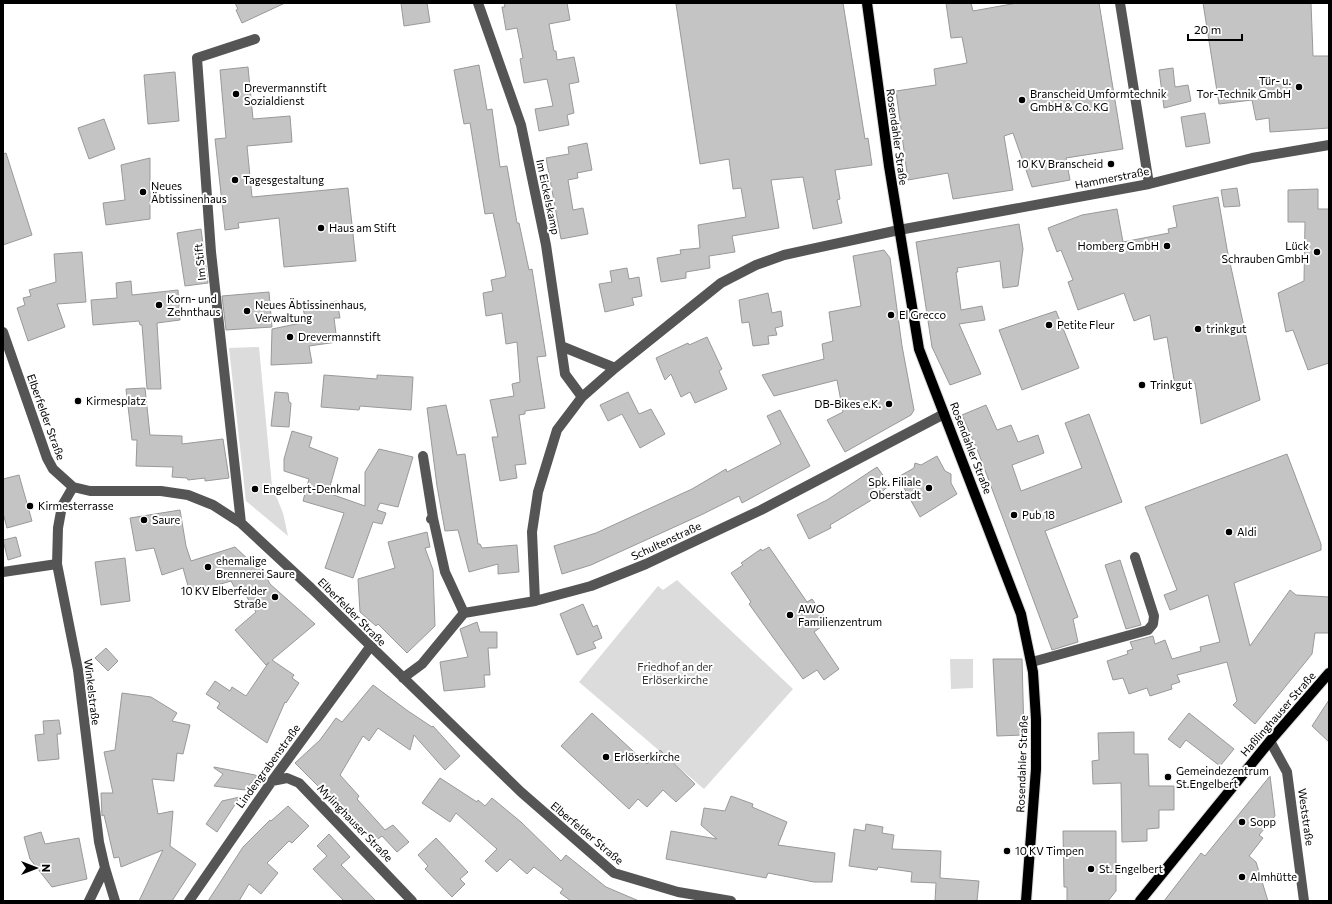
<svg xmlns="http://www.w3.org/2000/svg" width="1332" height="904" font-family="Commissioner,sans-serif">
  <rect width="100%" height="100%" fill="#fff"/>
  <path fill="#dcdcdc" d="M259,347l13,139 11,27 5,23 -42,-35 -17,-153z
    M677,580l116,109 -89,100 -125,-107 79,-96 5,4z
    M950,659h23v29l-22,1z"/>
  <path fill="#c4c4c4" stroke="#999" d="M235,3h50l-43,20 -6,-13 2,-1z
    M401,3h26l3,19 -26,4z
    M504,3h63l3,17 -21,4 5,27h2l1,9 17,-3 5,25 -10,2 5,29 -7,2 2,10 -30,6 -4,-22 18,-3 -6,-27 -23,4 -4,-24 3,-1 -6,-30 -11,2 -4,-23h3z
    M684,3h159l22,136 3,-1 4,27 -37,5 5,29 -3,1 5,23 -29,6 -10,-52 -32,3 8,48 -47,8 3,16 -26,4 1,12 -24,4v6l-25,4 -4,-24 24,-4 -1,-4 20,-2 -2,-23 48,-8 -5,-29 -8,1 -4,-30 -29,5 -24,-160z
    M946,3h25l2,8 44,-8h82l24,146 -57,9 4,22 -38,7 -19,-54 -9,3 9,54 -60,9 -5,-26 -40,7 -12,-89 40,-6 -2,-16 33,-6 -5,-26 -11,1z
    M1203,3h108l2,53h16v72l-59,4 -1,-14 -13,2 -4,-20 -33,4z
    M479,65l8,45 5,-1 8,58 7,-1 10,57h2l10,47 3,-1 14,87 -9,1 8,51 -20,3v3l-6,1 7,49 -11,1 2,13 -17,3 -8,-44h6l-8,-37 24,-4 -2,-12 8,-2 -3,-40 -11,2 -4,-31 -16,3 -3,-23 10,-2 -2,-11 14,-3 1,-3 -13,-61 -8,1 -15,-91 -6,1 -10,-54z
    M248,67l5,52 37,-3 2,26 -45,4 5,51 96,-9 8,73 -72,6 -5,-49 -41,5 1,5 -14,2 -10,-91 11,-1 -6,-68z
    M1173,68l2,19 13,-2 3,16 -27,7 -5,-38z
    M175,72l4,49 -31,3 -4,-49z
    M1205,113l5,30 -24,4 -5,-30z
    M104,119l11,30 -26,10 -11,-31z
    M587,143l5,27 -15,3 1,5 -10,2 5,30 10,-2 5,26 -27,5 -15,-81 23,-4 -1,-7z
    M6,153l26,82 -29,10v-91z
    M150,158v61l-44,6 -3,-22 22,-3 -4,-35z
    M1237,188l3,18 -16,1 -3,-17z
    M1318,189v20h11v154l-21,7 -15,-40 -7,2 -8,-39 26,-12 1,-59h-17v-32z
    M1218,197l9,52 33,151 -59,24 -6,-41 -20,3 -8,-49 -13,3 -4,-25 -16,6 -10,-28 -46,17 -10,-28 5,-2 -12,-30 -4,2 -9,-24 34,-13 35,-6 6,33 46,-9 -1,-4 9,-2 -4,-21z
    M1019,224l4,25 -5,37 -15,2 -3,-27 -43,7 1,4h-2l5,38 21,-4 3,14 -26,4 22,50 -31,11 -18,-38 -16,-105z
    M201,229l7,54 -23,3 -8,-53z
    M884,250l6,8 12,88 12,64 -3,5 -66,37 -18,-32 16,-8 -6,-32 -63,16 -12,-21 62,-16 -2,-15 11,-3 -4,-29 32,-6 -8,-50z
    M82,252l4,50 -29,2 8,23 -37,14 -11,-33 8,-3 -2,-7 8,-2 -2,-6 27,-8 -2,-28z
    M627,268l2,11 10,-2 3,19 -10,2 2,7 -29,7 -6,-28 13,-2 -2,-11z
    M131,281l1,14 46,-5 2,30 -23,3 4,66h-14l-5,-64h-2l-1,-4 -46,4 -2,-25 26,-2 -1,-15z
    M269,292l3,35 -46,3 -4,-34z
    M768,293l4,20 9,-2 2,15 -8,2 2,7 -9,1 1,8 -16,2 -4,-24 -7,1 -3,-23z
    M337,301l3,17h-6l3,24 -28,4 3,17 -41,2 1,-36 34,-7 -3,-14z
    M1056,311l23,57 -57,22 -23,-60z
    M707,337l15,32 -3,2 8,18 -32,14 -5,-11 -9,5 -10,-23 -6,6 -9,-22 32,-15 1,2z
    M324,375l53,4v-4l36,2 -2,33 -51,-4 -1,4 -38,-3z
    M145,388l5,47 32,1v8l41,-5 6,39 -24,3v-3l-17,2 -1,-2 -15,-1 1,-10 -37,-1 1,-26h-5l-6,-51z
    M275,392l13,1 1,9 2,1 -2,24 -18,-1z
    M628,392l11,22 12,-5 14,25 -25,14 -18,-34 -14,7 -8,-16z
    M446,405l11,50 8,-1 13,90h2l2,4 35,-3 2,27 -21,2v-10l-29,8 -11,-42 -13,1 -8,-45 -10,-78z
    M986,405l11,25 14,-5 7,17 20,-7 6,18 -32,12 9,26 61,-23 -17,-45 24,-9 33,88 -77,29 33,86 -5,2 5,23 -26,8 -73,-196 -17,-39z
    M780,410l30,56 -68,37 -3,-7 -36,18 -112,51 -29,9 -8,-28 42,-13 96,-44 34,-20 1,3 54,-28 -14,-28z
    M292,431l20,6 -3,10 29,11 -10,35 37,13v-34l14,-23 34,8 -15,50 -18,-4 -3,7 9,3 -4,11 -9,-2 -20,56 -28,-10 19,-55 -41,-12 6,-22 -25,-8v-12z
    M1287,454l34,90v6l-87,33 16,63 40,-56 6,5 33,2v36h-14l-3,21 -57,70 -22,-19 4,-4 -10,-39 -50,13 3,7 -9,3 1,4 -22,7 -3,-8 -18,6 -6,-16 -10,2 -6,-19 21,-7 -1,-3 6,-2 -3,-7 23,-6 2,8 10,-4 7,19 29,-8 -1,-4 20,-5 -12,-47 -38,15 -6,-15 13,-5 -32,-83z
    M937,456l8,15 6,3v9l6,11 -37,23 -22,-40 16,-9 1,-5 6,2z
    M877,467l13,18 -20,16 -40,24 1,3 -22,11 -12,-24 30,-15z
    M19,475l13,46 -25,7 -4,-15v-34z
    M180,510l6,36 5,15 44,-14 15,14 6,-3 14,26 45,40 -43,36 22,15 -2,3 7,5 -13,20 -1,-1 -18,41 -50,-35 3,-5 -14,-9 9,-13 15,10 2,-4 14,9 23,-34 -3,3 -31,-35 21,-18 -14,-23 -5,3 -6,-11 -41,12 -7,-25 -21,7 -8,-27 -18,3 -6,-33z
    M427,532l3,15 -5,1 8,22 2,56 -28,27 -29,-29 -2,2 -16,-14 -2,-33 37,-11 -7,-26z
    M16,537l5,19 -13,4 -5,-20z
    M769,547l38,55 5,-3 16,23 -14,10 25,37 -15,11 -7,-10 -14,9 -54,-75 2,-2 -20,-29 12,-8 -2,-2 20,-14 1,2z
    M125,558l5,43 -29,4 -6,-43z
    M1120,560l21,65 -15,4 -21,-64z
    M583,604l10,23 4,-2 5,13 -9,4 3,6 -19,7 -17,-41z
    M477,622l3,10h17v16h-9l2,27h-6l1,12 -41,4 -4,-29 28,-5 -8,-28z
    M106,648l12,13 -10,10 -13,-13z
    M993,659h29l2,76 -27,1z
    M373,685l35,26 24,16 1,-1 27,30 -15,14 -31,-35 -4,15 -32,-22 -9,13 -6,-5 -23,39 19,21 -2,3 28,31 8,-5 16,17 -12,10 -15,-16 -7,5 -30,-32 -2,2 -48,-48 25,-23 16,-22 6,4z
    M122,693l29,4 26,16 -5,8 18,4 -7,29 -6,-1 -3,28 -22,-2 6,35 15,-3 -3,35 26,18 -24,37h-33l24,-51 -42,17 -2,-10 -5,1 -10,-43 -2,1 -1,-23h12l-9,-41 11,-2z
    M1329,700v42l-17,-16z
    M592,713l55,51 13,-14 35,34 -19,18 -13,-12 -16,17 -9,-8 -9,10 -68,-63z
    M1189,713l45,36 -14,17 -34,-26 -6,8 -12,-9z
    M59,720l2,14h-4l2,25 -21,2 -3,-26 9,-1 -1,-13z
    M1134,732v22h14l1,32h25v24h-15v18l-12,1v12l-25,1 -1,-59 -28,1 -1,-23 7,-1 -1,-27z
    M214,767l41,8 2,1 -12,14 -31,-4 9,-12 -9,-6z
    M1270,776l5,40 -16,19 4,3 -14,18 7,6 12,39h-104l37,-48 4,3z
    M440,778l37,24 1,-2 7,6 7,-8 29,24 40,39 5,-6 40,32 33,14h-68l-11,-8 3,-4 -29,-22 -7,7 -17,-15 -13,13 -12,-11 12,-12 -41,-36 -6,9 -28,-19z
    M731,796l22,8 -1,3 35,15 -9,23 57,8 -3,29h-18l-46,-9 -2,5 -100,-19 5,-28 46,8 -16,-14 3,-17 21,3z
    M240,797l-23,35 -11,-8 16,-23z
    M288,806l21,20 -17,17 -3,-2 -22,22 11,10 -17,21 -12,-10 -10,17h-31l35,-54 27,-27 1,1z
    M866,824l17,3 -1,6 12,2 -2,14 49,2 -1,27 39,3 -2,20h-42l1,-18 -25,-1 1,-10 -34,-5 -1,3 -28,-4 5,-37 11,2z
    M1063,831h53v60l-8,10h-41v-14h-3z
    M41,832l4,12 34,-6 8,41 -35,8 -22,-28 -6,-22z
    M329,834l21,23 -9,8 35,36h-32l-31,-32 14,-13 -10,-10z
    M436,838l32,34 -8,7 5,5 -13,13 -27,-28 3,-3 -10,-11z"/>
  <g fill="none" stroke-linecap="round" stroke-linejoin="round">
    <g stroke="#dbdbdb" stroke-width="12">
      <path id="major" d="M867,3l22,163 30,183 102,265 12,58 3,47v50l-10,132
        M1140,901l130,-160 59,-68"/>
    </g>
    <path stroke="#555" stroke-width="10" d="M478,3l43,122 25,120 19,129 17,23
      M1120,3l29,181
      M3,332l44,126 6,11 20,18 17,4h71l27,4 25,10 28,18 70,65 210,204 93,81 64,19 53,9
      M561,346l54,22
      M423,456l10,62
      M73,487l-11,19 -4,22 -1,36 21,106 21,172 6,26 10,33
      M431,519l2,-1 12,54 19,41
      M241,523l-30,-271 -14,-194 58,-19
      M3,572l54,-8
      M535,601l-3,-69 6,-40 19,-62 25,-33 33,-29 106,-85 35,-18 28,-10 115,-25 250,-46 103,-26 77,-13
      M1032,662l116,-32 5,-6 1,-8 -19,-59
      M403,678l19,-14 42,-51 71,-12 56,-15 55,-22 115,-54 183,-96
      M1270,741l17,31 17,129
      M272,781l15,-3 12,5 113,118
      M89,901l16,-33
      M189,901l83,-120 98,-134"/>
    <use href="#major" stroke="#000" stroke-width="10"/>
  </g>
  <g fill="#000" stroke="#fff" stroke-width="1.5">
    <circle cx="1299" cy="87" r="4"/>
    <circle cx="236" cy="94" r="4"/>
    <circle cx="1022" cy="100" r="4"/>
    <circle cx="1111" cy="164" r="4"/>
    <circle cx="235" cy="180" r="4"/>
    <circle cx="143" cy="192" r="4"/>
    <circle cx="321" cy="228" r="4"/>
    <circle cx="1167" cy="246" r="4"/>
    <circle cx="1317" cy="252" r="4"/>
    <circle cx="159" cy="305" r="4"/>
    <circle cx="247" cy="311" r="4"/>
    <circle cx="891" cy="315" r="4"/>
    <circle cx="1049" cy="325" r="4"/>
    <circle cx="1198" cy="329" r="4"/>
    <circle cx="290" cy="337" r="4"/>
    <circle cx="1142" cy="385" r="4"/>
    <circle cx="78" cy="401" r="4"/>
    <circle cx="889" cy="404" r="4"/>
    <circle cx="929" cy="488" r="4"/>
    <circle cx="255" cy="489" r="4"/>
    <circle cx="30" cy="506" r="4"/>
    <circle cx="1014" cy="515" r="4"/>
    <circle cx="144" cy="520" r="4"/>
    <circle cx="1229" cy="532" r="4"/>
    <circle cx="208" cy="567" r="4"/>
    <circle cx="275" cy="597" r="4"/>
    <circle cx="790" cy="615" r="4"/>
    <circle cx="606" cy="757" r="4"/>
    <circle cx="1168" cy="777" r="4"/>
    <circle cx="1242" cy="822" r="4"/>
    <circle cx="1007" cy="851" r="4"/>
    <circle cx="1091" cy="869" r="4"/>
    <circle cx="1242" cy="877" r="4"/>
  </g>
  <g text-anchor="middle" stroke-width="4" stroke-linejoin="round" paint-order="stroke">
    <g font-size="11" fill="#000" stroke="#fff" text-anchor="start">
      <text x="1291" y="85" text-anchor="end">Tür- u.<tspan x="1291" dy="13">Tor-Technik GmbH</tspan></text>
      <text x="244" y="92">Drevermannstift<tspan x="244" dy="13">Sozialdienst</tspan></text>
      <text x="1030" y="98">Branscheid Umformtechnik<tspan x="1030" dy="13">GmbH &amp; Co. KG</tspan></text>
      <text x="1103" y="168" text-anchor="end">10 KV Branscheid</text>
      <text x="243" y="184">Tagesgestaltung</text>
      <text x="151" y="190">Neues<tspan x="151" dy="13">Äbtissinenhaus</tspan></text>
      <text x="329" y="232">Haus am Stift</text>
      <text x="1159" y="250" text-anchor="end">Homberg GmbH</text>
      <text x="1309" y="250" text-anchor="end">Lück<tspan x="1309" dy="13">Schrauben GmbH</tspan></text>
      <text x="167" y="303">Korn- und<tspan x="167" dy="13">Zehnthaus</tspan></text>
      <text x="255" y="309">Neues Äbtissinenhaus,<tspan x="255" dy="13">Verwaltung</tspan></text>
      <text x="899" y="319">El Grecco</text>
      <text x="1057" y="329">Petite Fleur</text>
      <text x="1206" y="333">trinkgut</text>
      <text x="298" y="341">Drevermannstift</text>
      <text x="1150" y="389">Trinkgut</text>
      <text x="86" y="405">Kirmesplatz</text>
      <text x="881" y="408" text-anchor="end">DB-Bikes e.K.</text>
      <text x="921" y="486" text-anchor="end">Spk. Filiale<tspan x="921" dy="13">Oberstadt</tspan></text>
      <text x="263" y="493">Engelbert-Denkmal</text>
      <text x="38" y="510">Kirmesterrasse</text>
      <text x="1022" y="519">Pub 18</text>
      <text x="152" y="524">Saure</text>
      <text x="1237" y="536">Aldi</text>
      <text x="216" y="565">ehemalige<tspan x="216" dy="13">Brennerei Saure</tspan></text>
      <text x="267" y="595" text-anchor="end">10 KV Elberfelder<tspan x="267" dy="13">Straße</tspan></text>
      <text x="798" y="613">AWO<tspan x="798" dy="13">Familienzentrum</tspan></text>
      <text x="614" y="761">Erlöserkirche</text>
      <text x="1176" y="775">Gemeindezentrum<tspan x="1176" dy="13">St.Engelbert</tspan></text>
      <text x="1250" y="826">Sopp</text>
      <text x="1015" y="855">10 KV Timpen</text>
      <text x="1099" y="873">St. Engelbert</text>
      <text x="1250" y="881">Almhütte</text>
    </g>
    <g font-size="11" fill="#000" stroke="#fff">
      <text transform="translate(897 137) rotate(82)" y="4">Rosendahler Straße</text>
      <text transform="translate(1112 178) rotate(-11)" y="4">Hammerstraße</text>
      <text transform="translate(548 197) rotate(78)" y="4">Im Eickelskamp</text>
      <text transform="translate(200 262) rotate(-96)" y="4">Im Stift</text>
      <text transform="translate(46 417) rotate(70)" y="4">Elberfelder Straße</text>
      <text transform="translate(971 448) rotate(69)" y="4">Rosendahler Straße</text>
      <text transform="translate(666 541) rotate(-25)" y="4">Schultenstraße</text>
      <text transform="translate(352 612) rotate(45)" y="4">Elberfelder Straße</text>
      <text transform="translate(92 692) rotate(83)" y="4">Winkelstraße</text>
      <text transform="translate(1278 714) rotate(-49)" y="4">Haßlinghauser Straße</text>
      <text transform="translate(1022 764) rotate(-88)" y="4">Rosendahler Straße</text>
      <text transform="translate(268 766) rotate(-54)" y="4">Lindengrabenstraße</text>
      <text transform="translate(1306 817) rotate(82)" y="4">Weststraße</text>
      <text transform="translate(355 823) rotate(46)" y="4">Mylinghauser Straße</text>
      <text transform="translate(587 833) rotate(40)" y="4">Elberfelder Straße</text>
    </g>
    <g font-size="11" fill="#333" stroke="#fff">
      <text x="675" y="671">Friedhof an der<tspan x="675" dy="13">Erlöserkirche</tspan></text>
    </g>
  </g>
  <rect width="1332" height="904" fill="none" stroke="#000000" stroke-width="8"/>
  <g transform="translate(36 868) rotate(90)" stroke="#ffffff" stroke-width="3" paint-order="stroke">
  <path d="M0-3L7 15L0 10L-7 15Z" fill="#000000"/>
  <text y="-6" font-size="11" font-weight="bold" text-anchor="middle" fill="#000000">N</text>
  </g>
  <path d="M1188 34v6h54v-6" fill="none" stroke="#000000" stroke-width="2"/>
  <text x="1194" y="34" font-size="12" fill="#000000" stroke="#ffffff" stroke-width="3" paint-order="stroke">20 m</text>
</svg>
